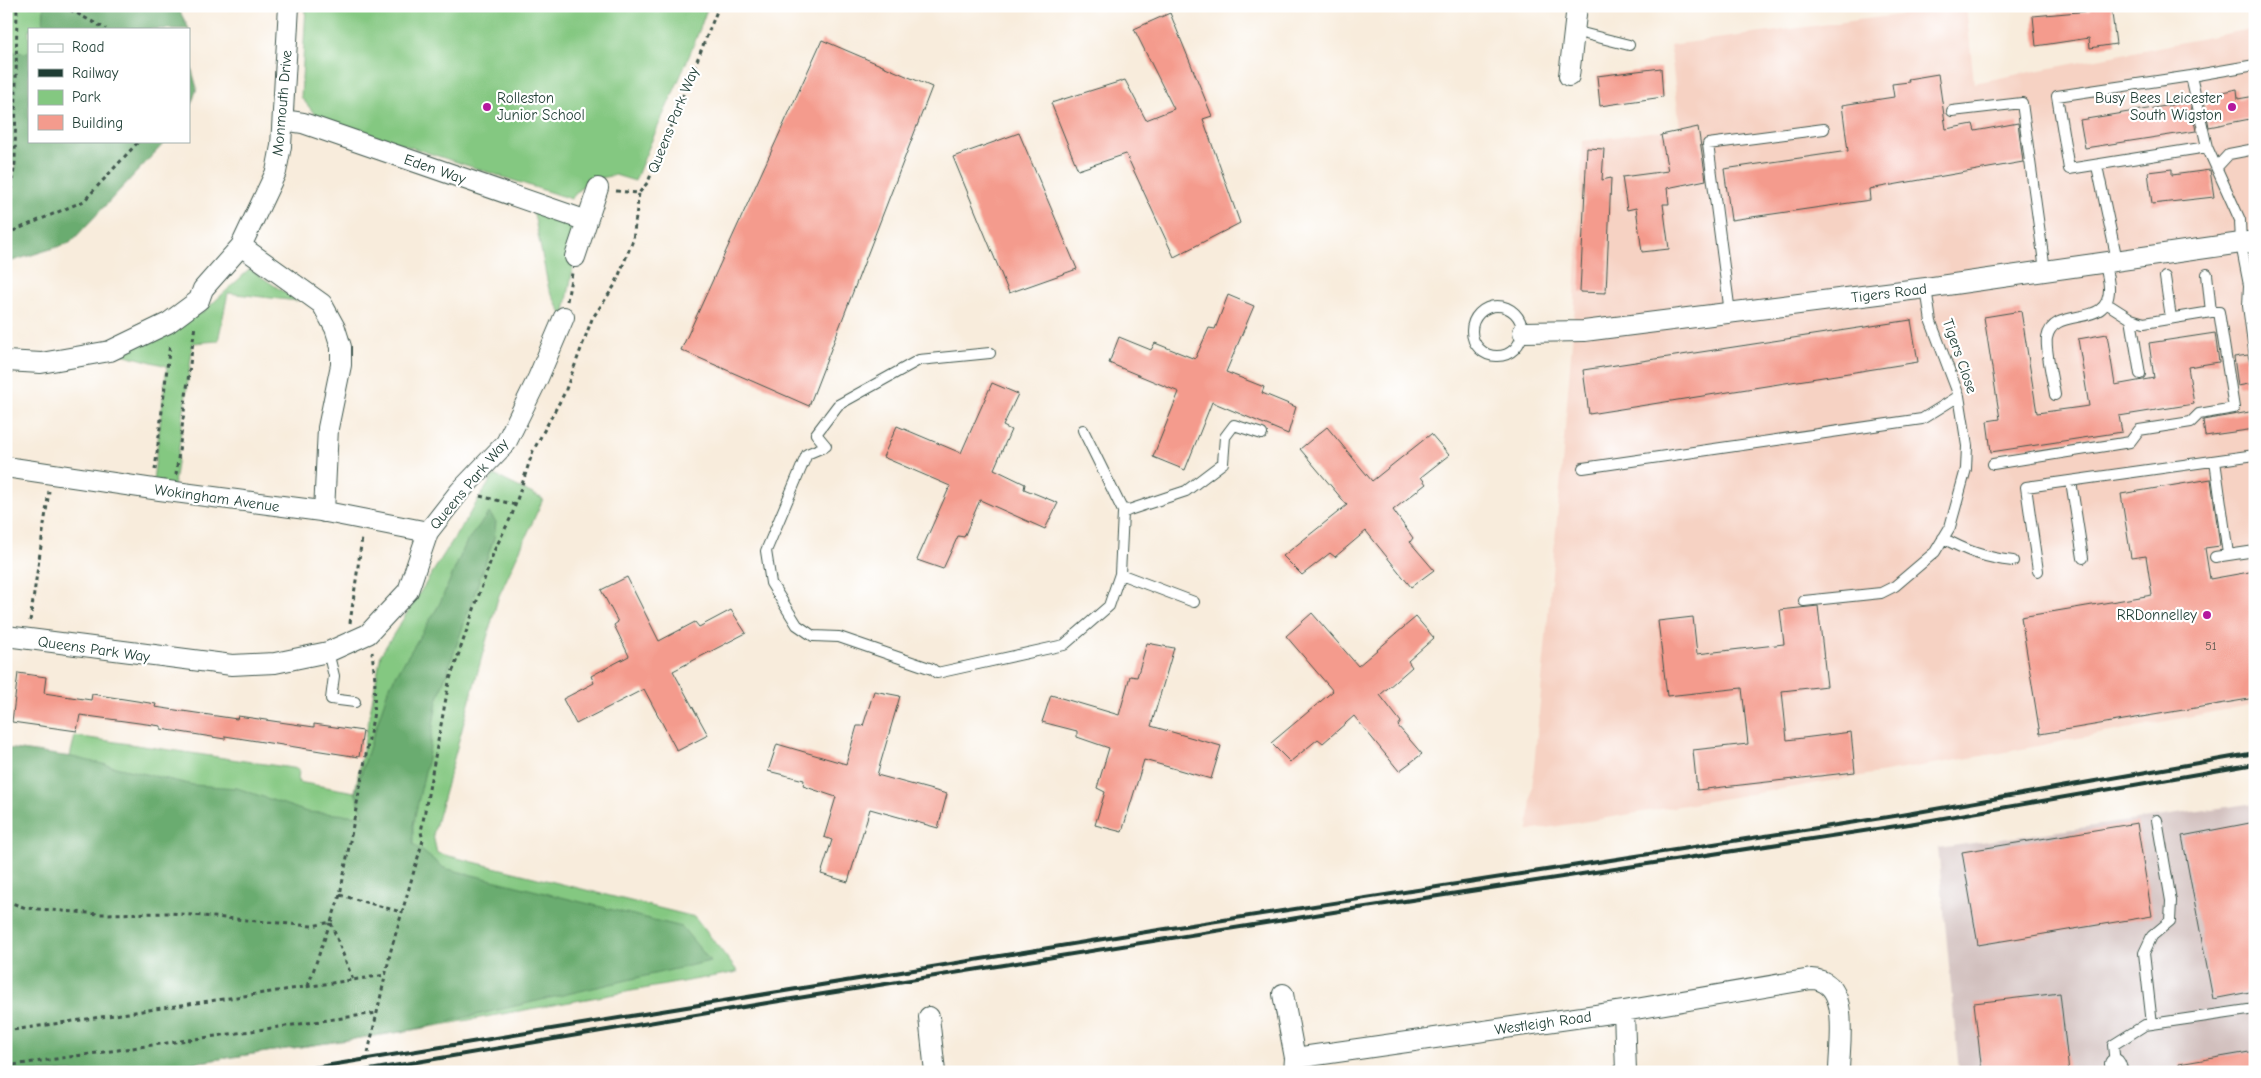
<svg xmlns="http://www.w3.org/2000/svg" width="2261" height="1078" font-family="'Comic Neue',sans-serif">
  <rect width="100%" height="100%" fill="#fff"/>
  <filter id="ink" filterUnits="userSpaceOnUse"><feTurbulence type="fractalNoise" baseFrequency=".02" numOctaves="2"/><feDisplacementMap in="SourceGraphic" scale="10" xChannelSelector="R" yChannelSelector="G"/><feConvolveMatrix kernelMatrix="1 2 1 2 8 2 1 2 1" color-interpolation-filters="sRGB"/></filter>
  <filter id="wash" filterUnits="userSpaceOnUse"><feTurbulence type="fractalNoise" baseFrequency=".0096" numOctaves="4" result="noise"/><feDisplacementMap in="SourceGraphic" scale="20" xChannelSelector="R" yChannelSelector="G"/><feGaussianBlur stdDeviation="1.12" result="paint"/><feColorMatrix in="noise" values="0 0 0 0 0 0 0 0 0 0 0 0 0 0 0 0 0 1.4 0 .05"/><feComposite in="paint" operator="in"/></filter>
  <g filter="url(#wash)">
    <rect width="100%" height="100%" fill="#f8ecdc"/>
    <path fill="#f6d2c3" d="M1966,6l8,77 281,-55v676l-249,48 -478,79 33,-355 13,-159 9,-176 97,-13 -10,-83z"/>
    <path fill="#d1bfbd" d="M2255,803v269h-296l-21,-224z"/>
    <path fill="#84c881" stroke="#52825a" d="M7,6h37l-1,23h-14v24l-23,-1z
      M306,6h402c-20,60 -50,116 -73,175l-20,-6 -28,6 -16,18 -254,-82 -16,-20z
      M533,209l54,12 -12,36 -11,60 -15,-27z
      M250,269l47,32 -69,-8 -10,48 -25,2 -20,149 -21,-3 15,-123 -57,-15 93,-39z
      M494,475l49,24 -45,99 -65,237 4,18 258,64 43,55 -331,59 -275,41h-126v-321l62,13 7,-28 224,33 -1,13 57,10 26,-138z"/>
    <path fill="#6bac6f" stroke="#457452" d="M44,6h133l12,23h-146z
      M189,31l2,36 6,21 -8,23z
      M6,52l23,1v88h137l-96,102 -64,20v-41l9,-59 -9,-1z
      M489,513l7,9 -2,16 -57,163 -9,57 -15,67v19l31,24 238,59 28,34 -303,70 -275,41h-126v-324l66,9 121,28 44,3 70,24 57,4 -9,-24 34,-105 50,-82 28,-64z"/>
    <g id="blocks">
      <path fill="#f49b8d" d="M2090,6h21l5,38 -26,4 -1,-10 -53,8 -3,-30 57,-5z
        M1170,13l42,103 -9,3 37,104 -66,34 -48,-103 -48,16 -27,-67 74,-23 21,40 28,-11 -40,-80z
        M822,40l110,47 -123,319 -128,-56z
        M1661,68l2,29 -63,9 -3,-30z
        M1938,74l8,55 27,-5 2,7 43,-8 5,39 -154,27 1,11 -139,20 -7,-51 124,-18 -6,-46 52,-8 -2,-13 17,-2 -1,-3z
        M2237,89l1,10 17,-3v22l-46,9 -5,-27h3v-5z
        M2190,102l6,29 -111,17 -5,-28z
        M1698,127l8,53 -39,8 2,16h-6l6,45 -27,3 -6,-44 -9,2 -5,-33 46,-6 -7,-36z
        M1019,133l58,136 -68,24 -56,-136z
        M1587,148l17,1 -2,31 9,-2 -5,115 -26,-1z
        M2172,169v6l38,-5 4,27 -62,7 -4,-32z
        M1228,295l26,11 -28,66 38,15 -2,6 34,14 -8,27 -76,-32 -27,68 -32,-13 26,-65 -70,-29 10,-26 32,13 4,-7 40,16 14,-31 6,1z
        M2021,311l16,102 52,-7 -11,-67 29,-5 8,51 39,-7 -5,-35 66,-10 4,29 -31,5 6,37 -75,12 3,16 -131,20 -4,-31 13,-2 -16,-102z
        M1911,320l7,42 -329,52 -6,-44z
        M2248,355l6,28 -16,3 -4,-29z
        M992,383l26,11 -15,32 8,4 -17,39 31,15 -1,5 34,14 -13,26 -65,-29 -16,37 -6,-1 -15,33 -26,-9 33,-74 -67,-29 14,-31 64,27z
        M2255,411v18l-50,7 -2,-16z
        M1327,427l45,54 59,-47 18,21 -28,22 5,7 -33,26 20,28 -3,4 24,28 -23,17 -45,-56 -31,26 -5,-4 -28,22 -19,-19 64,-51 -47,-56z
        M2211,479l9,67 -15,2 5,31 45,-8v127l-215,36 -19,-117 131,-22 -6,-39 -15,2 -10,-64z
        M627,577l32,64 36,-19 4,5 32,-17 15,23 -73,38 35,64 -31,16 -33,-62 -68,35 -13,-25 31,-16 -3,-7 38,-20 -15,-31 4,-3 -17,-32z
        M1818,606l9,80 -45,5 5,49 64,-8 4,40 -158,18 -4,-40 55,-6 -6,-56 -75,8 -9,-75 35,-4 4,37 87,-10 -4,-34z
        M1312,613l46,53 58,-49 18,21 -26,23 4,6 -32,28 21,27 -3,4 24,28 -23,17 -45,-55 -31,27 -5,-4 -28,23 -19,-19 62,-52 -47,-55z
        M1147,643l27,5 -23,78 70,20 -10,33 -67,-19 -22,72 -27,-7 10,-33 -8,-4 12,-40 -32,-11v-6l-35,-9 9,-27 68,20 11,-39 7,1z
        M18,673l28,4 -2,16 47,7 1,-6 64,10 -1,3 82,12 1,-3 76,11v-3l49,7 -4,26 -134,-21v3l-64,-10v-3l-81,-11 -3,16 -65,-9z
        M874,691l26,5 -23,79 70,19 -9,34 -68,-19 -22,73 -27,-8 11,-34 -8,-3 12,-40 -33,-11 1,-6 -36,-9 9,-27 69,20 11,-38h6z
        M2255,822v169l-42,8 -31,-163z
        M2137,823l15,93 -174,29 -16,-93z
        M2060,993l9,79h-87l-8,-69z
        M2255,1051v21h-75l-1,-8z"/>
    </g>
  </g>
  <g filter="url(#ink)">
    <use href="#blocks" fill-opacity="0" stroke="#40574d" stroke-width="1"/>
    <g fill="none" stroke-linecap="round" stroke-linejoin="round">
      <g stroke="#40574d" stroke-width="12">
        <path id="lane" d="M1574,31l55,14
          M2191,76l64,-11
          M1952,111l70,-8 23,167
          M2207,147l-16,-71 -134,20 12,73 138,-22 33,73 1,24 8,41 -1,21 7,52
          M2097,166l20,94
          M2217,167l12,-13 26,-5
          M2165,277l6,41
          M2106,303l25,16 13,4 67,-11
          M1472 331a25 25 0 1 1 50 0a25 25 0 1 1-50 0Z
          M1730,313l-22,-169 116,-15
          M2131,319l9,55
          M990,353l-71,7 -81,45 -22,29 10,12 -19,8 -41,97 5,32 26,42 16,11 26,1 93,32 5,4 127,-28 45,-39 11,-32 3,-61 6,-3 -7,-1 -39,-79
          M2055,395c-2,-13 -10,-46 -8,-57 6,-34 63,-7 62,-50 0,-9 -3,-18 -5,-26
          M2215,461l13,93
          M1993,464l137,-22 9,-12 52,-8 8,-8 35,-6 -15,-96h-8l-4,-38
          M1583,468l339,-49 37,-23
          M2071,481l12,77
          M1129,510l57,-19 37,-28 2,-26 9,-12 28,9
          M1943,538c23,13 43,20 70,23
          M2215,557l40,-6
          M2038,571l-12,-84 229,-32
          M1120,574l74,28
          M1804,601l77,-8 14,-7 40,-34 15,-25 16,-58 1,-23 -8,-50 -28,-74 -5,-34
          M328,652l6,24 -3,23 24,3
          M2152,1024l-8,-71 8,-17 18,-15 1,-20 -14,-81
          M2115,1064l-2,-19 32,-20 110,-16"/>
      </g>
      <g stroke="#40574d" stroke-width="22">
        <path id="street" d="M1569,76l8,-70
          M283,120l20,3 284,98 -12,36
          M587,221l11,-33
          M241,246l81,58 13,24 6,19v18l-13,63 -4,84
          M1523,332l61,-1 342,-43 329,-47
          M6,361l35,2 69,-12 58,-28 31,-23 4,-11 38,-43 35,-74 5,-26 8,-140
          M6,467l154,23 161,21 107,21
          M6,636l226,29 43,-2 53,-11 40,-18 40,-43 20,-59 32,-41 46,-48 32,-65 26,-61
          M1283,994l12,64
          M1624,1011l2,61
          M929,1017l6,55
          M2115,1064l3,8
          M1294,1072l1,-14 329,-47 187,-32c41,1 28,64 28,93"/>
      </g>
      <path stroke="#40574d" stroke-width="3" stroke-dasharray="4 4" stroke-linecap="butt" d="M63,6l43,23
        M616,191l23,2 9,-11 71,-176
        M6,221l9,-58 2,-157
        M6,234l78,-33 55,-60
        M567,301l5,-28
        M155,470l15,-127
        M176,475l19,-150
        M480,496l36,9
        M30,621l19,-130
        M350,623l12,-85
        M340,895l61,17
        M6,901l20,7 74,6 70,-1 142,13 19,-4 9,-27 34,-183 1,-33 -3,-27
        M331,923l22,57
        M308,986l22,-63
        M6,1031l380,-56
        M368,1053l23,-103 32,-110 -2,-8 28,-150 45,-131 18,-36 21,-64 32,-59 27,-73 23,-34 18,-45 6,-47
        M6,1066l371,-53"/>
      <use href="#lane" stroke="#fff" stroke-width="10"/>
      <use href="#street" stroke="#fff" stroke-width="20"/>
      <path stroke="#1f3d34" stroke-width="4" d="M288,1072l858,-140 755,-117 354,-62
        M358,1072l409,-69 579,-93 557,-85 352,-61"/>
    </g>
  </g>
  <g fill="#b5179e" stroke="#fff" stroke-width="2">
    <circle cx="487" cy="107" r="5"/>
    <circle cx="2232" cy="107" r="5"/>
    <circle cx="2207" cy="615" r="5"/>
  </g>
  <g text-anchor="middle" stroke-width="4.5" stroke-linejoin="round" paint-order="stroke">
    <g font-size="12" fill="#54544a">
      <text x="2211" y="650">51</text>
    </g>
    <g font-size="15" fill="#1f3d34" stroke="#fff" text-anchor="end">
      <text x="497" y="103" text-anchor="start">Rolleston<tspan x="497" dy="17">Junior School</tspan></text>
      <text x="2222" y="103">Busy Bees Leicester<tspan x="2222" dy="17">South Wigston</tspan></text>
      <text x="2197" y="620">RRDonnelley</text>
    </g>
    <g font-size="15" fill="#1f3d34" stroke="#fff">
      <text transform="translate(282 103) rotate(-85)" y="5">Monmouth Drive</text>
      <text transform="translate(673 120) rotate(-68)" y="5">Queens Park Way</text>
      <text transform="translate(435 169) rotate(19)" y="5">Eden Way</text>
      <text transform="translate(1889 293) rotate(-7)" y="5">Tigers Road</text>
      <text transform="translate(1960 356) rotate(71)" y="5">Tigers Close</text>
      <text transform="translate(469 484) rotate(-50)" y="5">Queens Park Way</text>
      <text transform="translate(217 498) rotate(8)" y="5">Wokingham Avenue</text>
      <text transform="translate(94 649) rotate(8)" y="5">Queens Park Way</text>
      <text transform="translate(1543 1023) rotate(-8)" y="5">Westleigh Road</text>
    </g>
  </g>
  <rect width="2261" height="1078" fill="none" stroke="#fff" stroke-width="25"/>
  <rect x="28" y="28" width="162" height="115" fill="#ffffff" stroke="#a5b1ae"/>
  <rect x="38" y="44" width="25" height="8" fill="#ffffff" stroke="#a5b1ae"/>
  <text x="72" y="52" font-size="15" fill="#1f3d34">Road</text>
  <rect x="38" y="69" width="25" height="8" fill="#1f3d34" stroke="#a5b1ae"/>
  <text x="72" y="78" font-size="15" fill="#1f3d34">Railway</text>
  <rect x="38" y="90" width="25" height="15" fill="#84c881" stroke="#a5b1ae"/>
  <text x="72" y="102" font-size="15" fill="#1f3d34">Park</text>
  <rect x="38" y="115" width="25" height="15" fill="#f49b8d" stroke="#a5b1ae"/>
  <text x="72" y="128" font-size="15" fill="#1f3d34">Building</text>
</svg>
